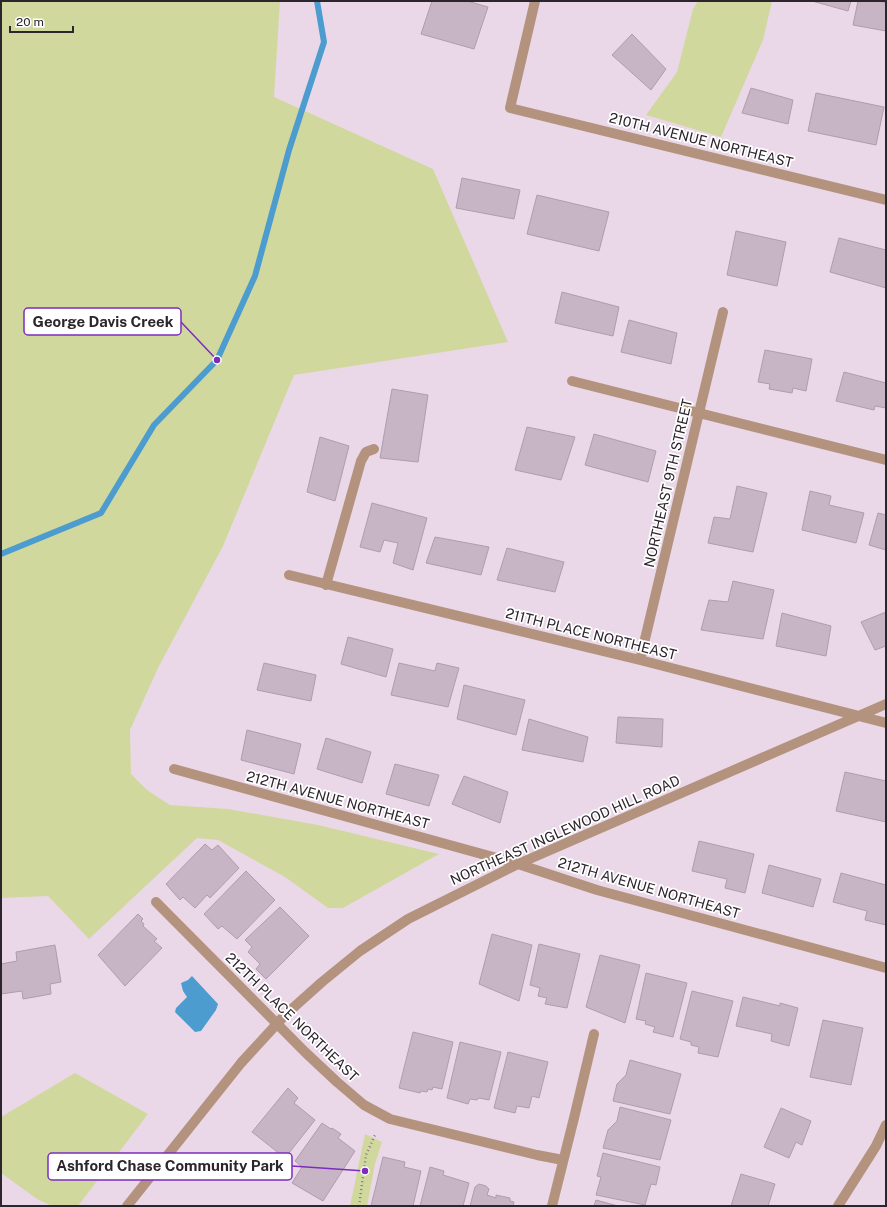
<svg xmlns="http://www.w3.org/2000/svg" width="887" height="1207" font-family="'Public Sans',sans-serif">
  <rect width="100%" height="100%" fill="#ead8e9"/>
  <path fill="#d1d89d" d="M1,1h279l-6,96 159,72 75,173 -214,33 -71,171 -65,122 -28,62 1,44 16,16 23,15 58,4 90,16 121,29 -96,54h-15l-43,-31 -67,-37 -21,-2 -108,101 -41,-43 -47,2z
    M698,1h74l-9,39 -42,97 -75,-22 31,-43 16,-63z
    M75,1073l73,41 -70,92h-26l-15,-7 -36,-26v-56z
    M365,1134l17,8 -7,22 -8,42h-17z"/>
  <path fill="#4c9cd0" d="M192,976l26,28 -2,6 -15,21 -6,1 -20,-20 1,-4 11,-11 -4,-6 -2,-8 7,-3z"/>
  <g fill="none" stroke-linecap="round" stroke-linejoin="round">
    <path stroke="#4c9cd0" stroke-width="6" d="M1,554l100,-41 53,-88 63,-65 38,-84 34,-126 35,-108 -7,-41"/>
  </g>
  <path fill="#c7b5c6" stroke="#ae9dad" d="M432,1h35l21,6 -14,42 -53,-15z
    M812,1h39l-3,10z
    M858,1h21l7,2v28l-33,-6z
    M632,34l34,35 -15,21 -39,-35z
    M751,88l42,12 -5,24 -46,-11z
    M816,93l68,14 -8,38 -68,-14z
    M462,178l58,12 -6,29 -58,-11z
    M537,195l72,17 -10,39 -72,-17z
    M736,231l50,11 -9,44 -50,-11z
    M839,238l47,12v38l-56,-16z
    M562,292l57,15 -6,29 -58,-13z
    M629,320l48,13 -6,31 -50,-12z
    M765,350l47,9 -6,32 -13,-3 -1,5 -23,-4 1,-5 -12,-2z
    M844,372l42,11v25l-11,-2 -1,4 -38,-9z
    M392,389l36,6 -10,67 -38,-4z
    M527,427l48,10 -14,43 -46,-10z
    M594,434l62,17 -8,31 -63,-17z
    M320,437l29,9 -14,55 -28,-9z
    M737,486l30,7 -14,59 -45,-9 6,-26 16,2z
    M810,491l21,5 -2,9 35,8 -8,30 -54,-13z
    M372,503l55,15 -14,52 -20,-7 5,-20 -14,-3 -4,12 -20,-5z
    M878,513l8,2v35l-17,-5z
    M435,537l54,10 -8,28 -55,-12z
    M507,548l57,14 -9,30 -58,-12z
    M733,581l41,9 -11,49 -62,-9 8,-30 19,2z
    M886,612v34l-11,4 -14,-28z
    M782,613l49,13 -5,30 -50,-10z
    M348,637l45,12 -7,28 -45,-13z
    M264,663l52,12 -5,26 -54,-11z
    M399,663l36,8 2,-8 22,5 -11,39 -57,-12z
    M464,685l61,15 -9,35 -59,-16z
    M618,717l45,2 -1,28 -46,-4z
    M529,719l59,18 -5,25 -61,-12z
    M247,730l54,14 -7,30 -53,-14z
    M326,738l45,14 -9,31 -45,-14z
    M395,764l44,11 -10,31 -43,-12z
    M845,772l41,9v41l-50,-11z
    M464,776l44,16 -8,31 -48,-19z
    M699,841l55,13 -9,39 -20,-5 2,-9 -35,-8z
    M205,844l7,6 6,-5 21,23 -29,30 -3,-3 -12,13 -12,-11 -3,3 -14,-16z
    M769,865l52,14 -8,28 -51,-14z
    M246,871l29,29 -38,39 -15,-13 -4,3 -14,-15z
    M841,873l45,12v40l-21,-5 2,-9 -34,-9z
    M280,907l29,29 -43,43 -10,-10 4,-5 -12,-12 4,-5 -7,-7z
    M138,914l5,5 -2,2 3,3 -1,2 14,13 -3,2 8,7 -37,38 -27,-31z
    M492,934l40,11 -13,56 -40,-17z
    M539,944l41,10 -13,54 -22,-4 2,-6 -9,-2 2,-8 -10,-3z
    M55,945l6,37 -11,2 1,10 -28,5 -1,-8 -21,3v-30l16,-3 -1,-9z
    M600,955l40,10 -15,58 -39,-16z
    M646,973l41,10 -14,54 -20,-5 2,-5 -10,-3 1,-3 -10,-2z
    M692,991l41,10 -15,56 -20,-4 1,-6 -8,-2v-3l-11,-3z
    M743,997l37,9v-3l18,5 -9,38 -18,-5 1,-7 -36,-8z
    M823,1020l40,8 -12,57 -41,-8z
    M413,1032l40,10 -11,47 -9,-2 -1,3 -4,-1 -1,3 -6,-1 -1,2 -21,-5z
    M460,1042l41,10 -12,48 -10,-2 -2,2 -7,-1 -2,5 -21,-6z
    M508,1052l40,10 -9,36 -7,-2 -3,12 -12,-2 -2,7 -21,-5z
    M630,1060l51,14 -11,40 -57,-13 4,-17 9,-9z
    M288,1088l10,10 -4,5 21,17 -30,38 -33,-26z
    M620,1107l51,13 -11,40 -57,-12 5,-18 9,-9z
    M781,1108l30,13 -9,24 -6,-3 -7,16 -25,-11z
    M322,1123l9,6 1,-1 9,6 -3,4 17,13 -32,50 -31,-18 10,-16 -7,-6z
    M603,1153l57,14 -4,18 -5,-1 -6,21 -49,-10 5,-18 -4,-1z
    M383,1157l22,5 -1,5 17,4 -8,35h-42z
    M430,1167l14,4 -1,4 26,8 -6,23h-43z
    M741,1174l34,10 -7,22h-37z
    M479,1184l7,2 3,3 -2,6 9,3v-3l14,3v3l4,1 -1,4h-43l5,-19z
    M596,1200l22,6h-24z"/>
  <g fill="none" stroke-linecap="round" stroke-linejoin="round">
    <path stroke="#827682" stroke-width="2.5" stroke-dasharray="1 3" stroke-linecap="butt" d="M359,1206l7,-51 9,-20"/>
    <path stroke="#b4937e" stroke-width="10" d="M535,1l-25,107 376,92
      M572,381l314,79
      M289,575l351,85 246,63
      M326,585l35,-124 5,-9 8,-3
      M640,660l83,-348
      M174,769l344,95 79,26 289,78
      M156,902l149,150 32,30 27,23 26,14 147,36 26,5
      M127,1206l114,-143 43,-47 38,-34 38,-31 48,-32 110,-55 368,-160
      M552,1206l22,-88 20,-84
      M838,1206l38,-60 10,-21"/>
  </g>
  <g text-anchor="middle" stroke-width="3.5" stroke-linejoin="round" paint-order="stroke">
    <g font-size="14" fill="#2c252c" stroke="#fff">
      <text transform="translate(701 140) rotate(14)" y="5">210TH AVENUE NORTHEAST</text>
      <text transform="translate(668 483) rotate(-77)" y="5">NORTHEAST 9TH STREET</text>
      <text transform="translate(591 634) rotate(14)" y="5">211TH PLACE NORTHEAST</text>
      <text transform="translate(338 800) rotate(15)" y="5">212TH AVENUE NORTHEAST</text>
      <text transform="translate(565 830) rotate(-24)" y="5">NORTHEAST INGLEWOOD HILL ROAD</text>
      <text transform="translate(649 888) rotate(16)" y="5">212TH AVENUE NORTHEAST</text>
      <text transform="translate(292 1017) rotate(44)" y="5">212TH PLACE NORTHEAST</text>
    </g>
  </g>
  <path fill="none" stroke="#7b2cbf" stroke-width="1.5" d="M217 360L181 322M365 1171L292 1166"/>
  <g fill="#7b2cbf" stroke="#fff" stroke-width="1.5">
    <circle cx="217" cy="360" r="4"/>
    <circle cx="365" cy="1171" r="4"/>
  </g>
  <g fill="#fff" stroke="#7b2cbf" stroke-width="1.5">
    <rect x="24" y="308" width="157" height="27" rx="4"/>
    <rect x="48" y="1153" width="244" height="27" rx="4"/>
  </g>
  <g font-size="15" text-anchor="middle" font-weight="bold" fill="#2c252c">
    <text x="103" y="327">George Davis Creek</text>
    <text x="170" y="1171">Ashford Chase Community Park</text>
  </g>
  <rect width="887" height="1207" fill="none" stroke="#2c252c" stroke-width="4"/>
  <path d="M10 26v6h63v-6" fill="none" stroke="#2c252c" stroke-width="2"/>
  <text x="16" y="26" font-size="12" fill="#2c252c" stroke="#ffffff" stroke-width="3" paint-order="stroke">20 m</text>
</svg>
